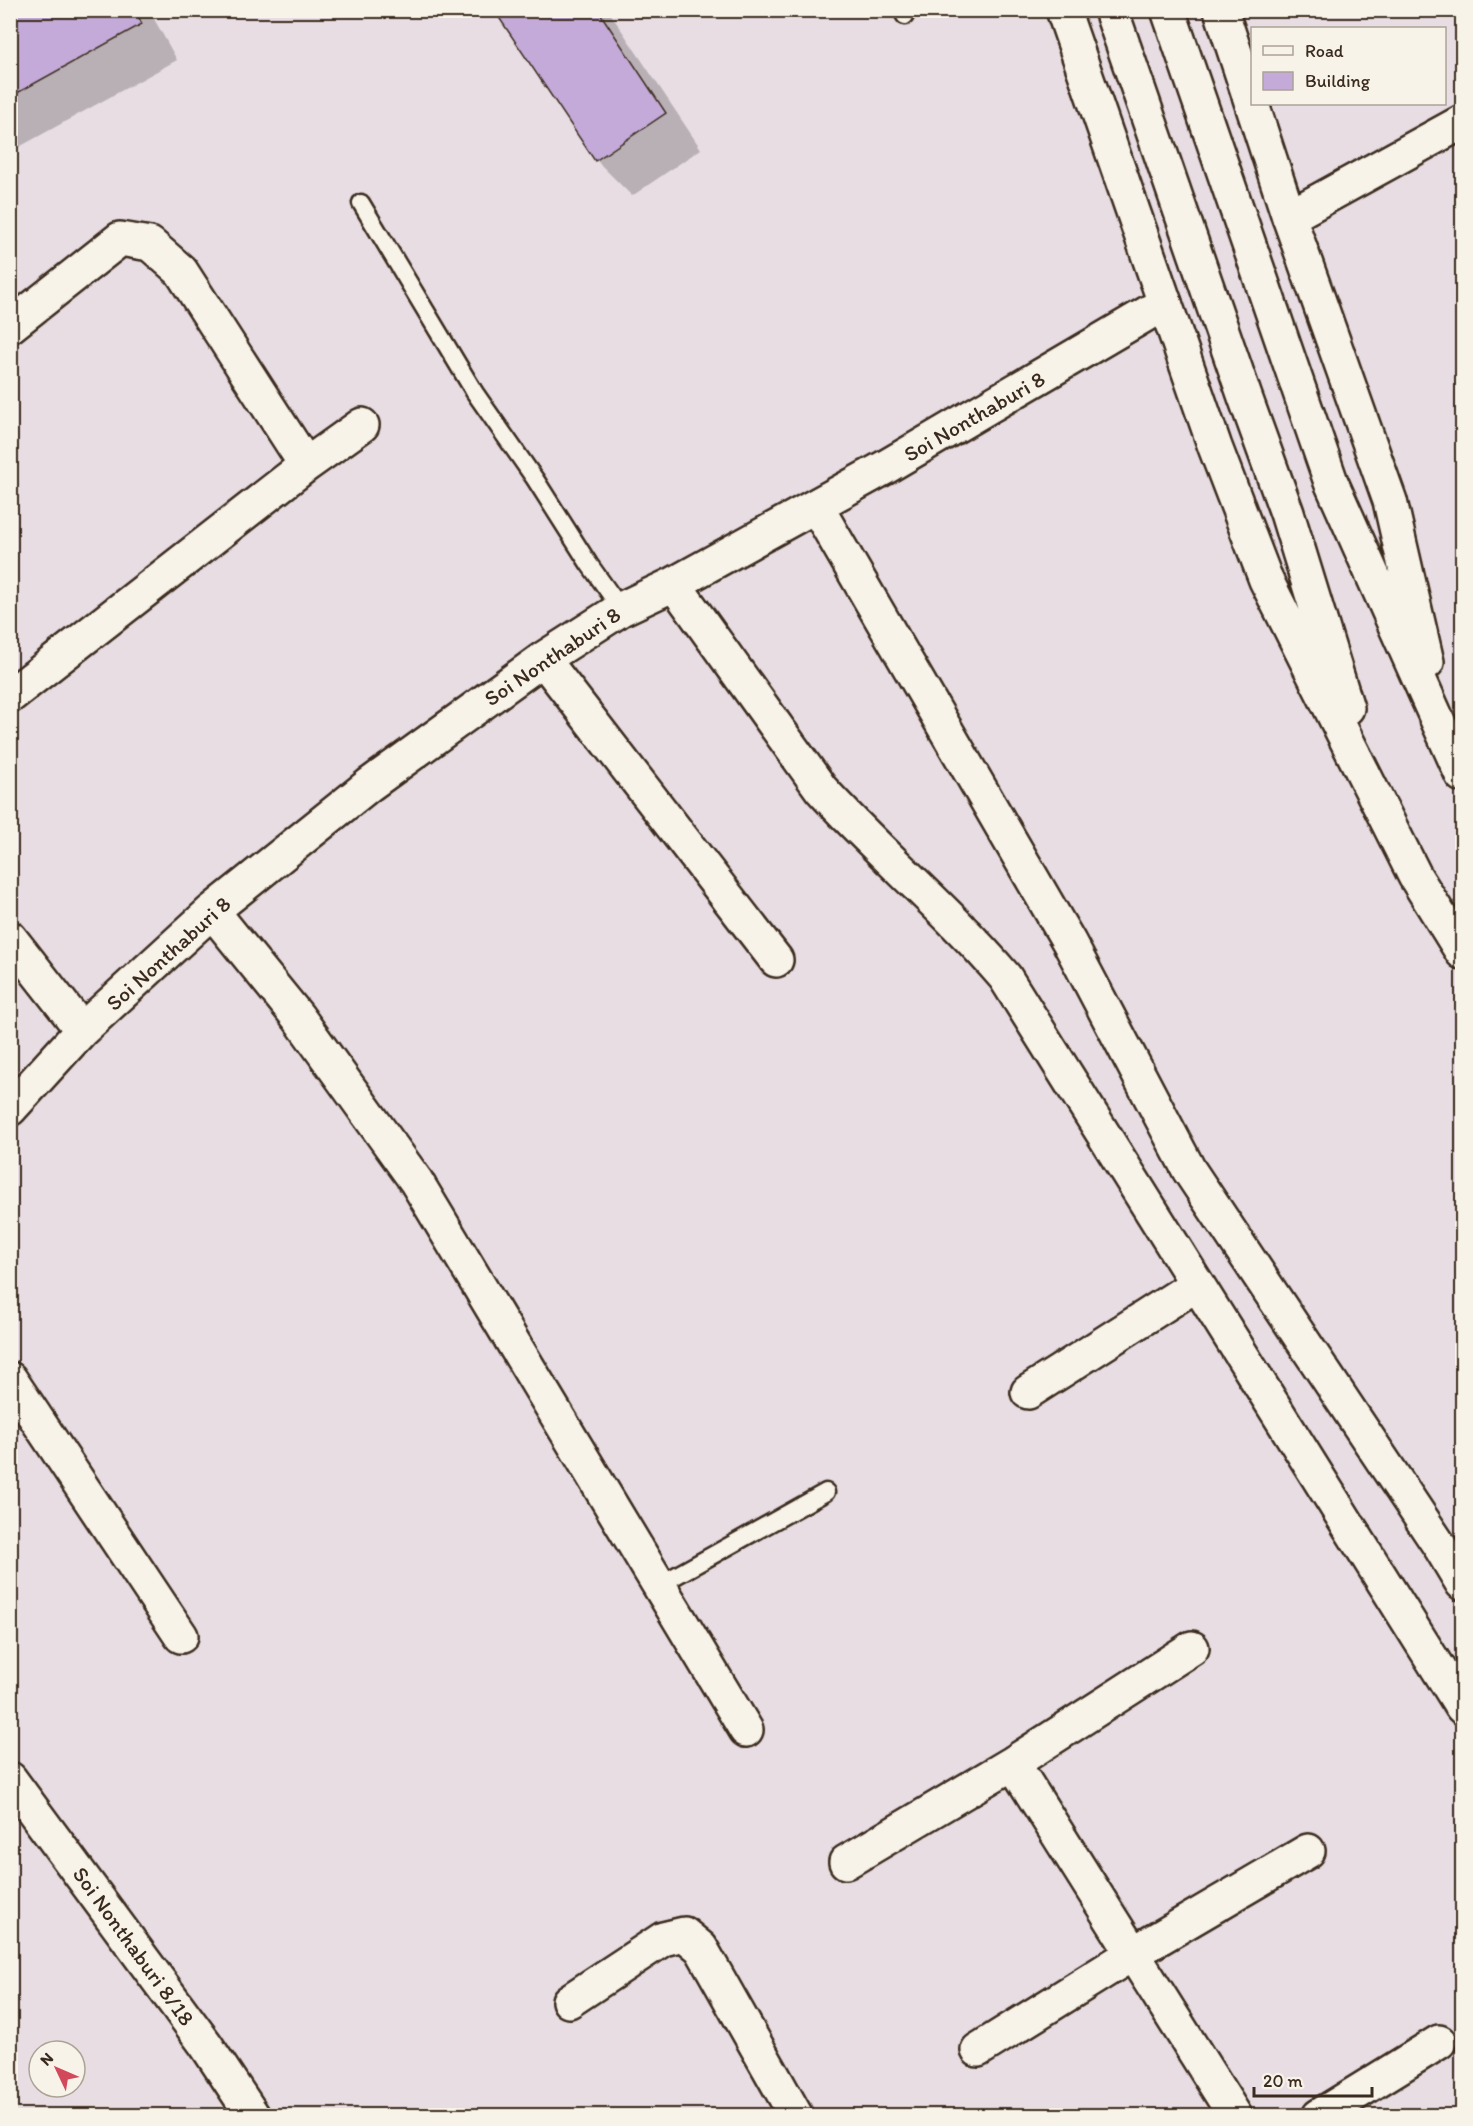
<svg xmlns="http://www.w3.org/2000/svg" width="1473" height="2126" font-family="Itim,sans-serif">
  <rect width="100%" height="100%" fill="#e7dde3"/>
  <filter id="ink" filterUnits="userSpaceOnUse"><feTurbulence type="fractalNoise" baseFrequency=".0167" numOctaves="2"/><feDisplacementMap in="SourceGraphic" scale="12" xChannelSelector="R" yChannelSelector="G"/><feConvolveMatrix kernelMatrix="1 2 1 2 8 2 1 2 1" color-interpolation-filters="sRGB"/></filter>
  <g filter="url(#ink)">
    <path fill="#0003" d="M10,10h139l28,50 -167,92z
      M496,10h112l93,139 -69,47 -36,-36z"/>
    <path fill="#c3aad8" stroke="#3b2a1e" stroke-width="1.5" d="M10,10h125l7,14 -132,73z
      M494,10h104l68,103 -71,48z"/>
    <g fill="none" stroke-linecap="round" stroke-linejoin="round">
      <g stroke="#3b2a1e" stroke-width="21">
        <path id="lane" d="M902,10l3,6
          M361,203l114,190 60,86 54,85 32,45
          M659,1585l167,-93"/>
      </g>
      <g stroke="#3b2a1e" stroke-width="38">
        <path id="street" d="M1289,217l173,-95
          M10,326l110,-87 30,5 31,27 125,194
          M816,506l253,436 120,228 252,378 21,35
          M674,584l147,205c59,65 127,121 184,188l457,730
          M543,659l233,301
          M10,696l296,-231 56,-40
          M212,911l86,106 118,164 330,549
          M10,938l72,92
          M10,1109l72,-79 130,-119 157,-126 174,-126 78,-50 53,-25 210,-116 281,-165
          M10,1379l171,257
          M1028,1392l169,-108
          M1013,1763l222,353
          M10,1779l196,266 47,71
          M846,1862l167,-99 179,-115
          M569,2001l94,-62 21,-5 17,14 95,168
          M978,2050l154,-96 176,-103
          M1319,2116l120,-74"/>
      </g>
      <g stroke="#3b2a1e" stroke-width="38">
        <path id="secondary" d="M1063,10l152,437 51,133 149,296 47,76
          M1111,10l134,387 42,116 60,195
          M1168,10l163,472 131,293
          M1221,10l68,207 101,284 37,161"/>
      </g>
      <use href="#lane" stroke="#f7f3e8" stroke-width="16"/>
      <use href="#street" stroke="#f7f3e8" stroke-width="33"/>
      <use href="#secondary" stroke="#f7f3e8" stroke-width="33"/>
    </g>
  </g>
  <g text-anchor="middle" stroke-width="5" stroke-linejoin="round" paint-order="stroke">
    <g font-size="22" fill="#3b2a1e" stroke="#f7f3e8">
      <text transform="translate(974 416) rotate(-30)" y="8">Soi Nonthaburi 8</text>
      <text transform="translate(552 656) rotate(-34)" y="8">Soi Nonthaburi 8</text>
      <text transform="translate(168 953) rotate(-42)" y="8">Soi Nonthaburi 8</text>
      <text transform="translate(134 1946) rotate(54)" y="8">Soi Nonthaburi 8/18</text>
    </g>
  </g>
  <rect width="1473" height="2126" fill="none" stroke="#f7f3e8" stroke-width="36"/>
  <rect x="18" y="18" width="1437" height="2090" fill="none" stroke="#3b2a1e" stroke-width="2" filter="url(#ink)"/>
  <rect x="1251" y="27" width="195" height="78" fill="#f7f3e8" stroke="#aca397" stroke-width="1.5"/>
  <rect x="1263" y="46" width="30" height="9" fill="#f7f3e8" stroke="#aca397" stroke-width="1.5"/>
  <text x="1305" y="57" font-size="18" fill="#3b2a1e">Road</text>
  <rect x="1263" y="72" width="30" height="18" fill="#c3aad8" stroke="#aca397" stroke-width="1.5"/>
  <text x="1305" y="87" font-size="18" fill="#3b2a1e">Building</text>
  <g transform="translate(57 2069) rotate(314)"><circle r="28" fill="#f7f3e8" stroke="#aca397" stroke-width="1.5"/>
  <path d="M0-4.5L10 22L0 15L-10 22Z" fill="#d1495b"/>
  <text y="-9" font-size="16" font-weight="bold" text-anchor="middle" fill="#3b2a1e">N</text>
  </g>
  <path d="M1254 2087v9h118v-9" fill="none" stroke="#3b2a1e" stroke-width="3"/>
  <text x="1263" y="2087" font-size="18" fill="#3b2a1e" stroke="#f7f3e8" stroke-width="4.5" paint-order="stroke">20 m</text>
</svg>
